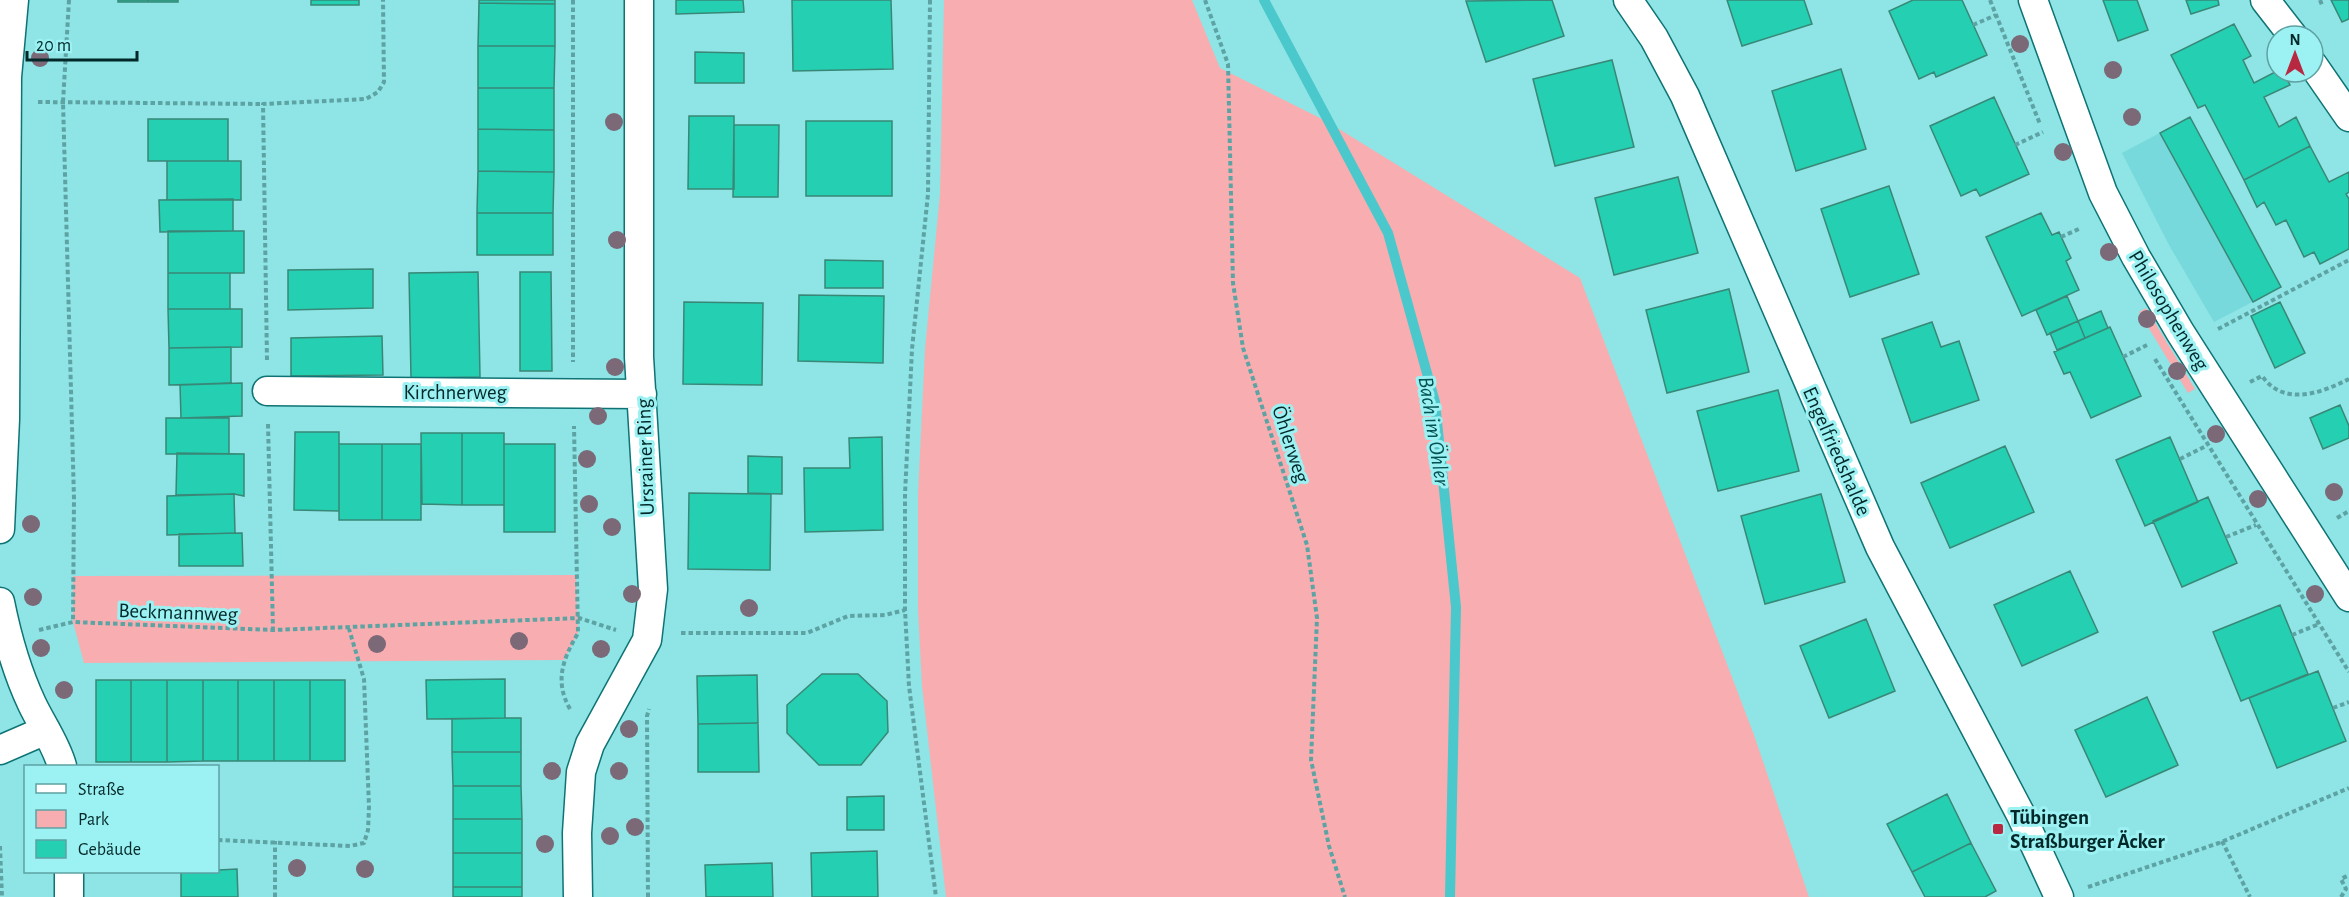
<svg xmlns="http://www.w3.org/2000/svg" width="2349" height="897" font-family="'Alegreya Sans',sans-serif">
  <rect width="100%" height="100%" fill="#8fe4e5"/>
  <path fill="#77d9db" d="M2190,117l91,170 -67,35 -45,-77 -47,-92z"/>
  <path fill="#f8aeb0" d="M944,0h248l28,68 106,53 254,157 174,457 55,162h-863l-24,-211 -4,-76v-116l7,-145 15,-155z
    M2146,308l49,81 -7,4 -49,-81z
    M576,575l2,58 -14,27 -480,3 -11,-41v-46z"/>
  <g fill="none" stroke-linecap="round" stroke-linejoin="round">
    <path stroke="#4ac8cb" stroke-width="10" d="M1264,0l124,233 47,169 21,205 -6,290"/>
  </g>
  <path fill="#24cfb2" stroke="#398877" stroke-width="1.5" d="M118,0h30v2h-30z
    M148,0h30v2h-30z
    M311,0h48v5h-48z
    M479,0h76v4l-76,-1z
    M676,0h67l1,12 -68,2z
    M792,0h99l2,69 -100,2z
    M1552,0l12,36 -78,26 -20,-61z
    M1727,0h77l8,24 -70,22z
    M1913,0h49l25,55 -51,22 -2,-5 -15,7 -30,-68z
    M2103,0h34l11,30 -30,11z
    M2186,0h32l1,5 -28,9z
    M2331,0h18v19l-7,3z
    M479,3l76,1v42h-77z
    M2234,24l17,32 -8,4 11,23 23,-12 6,1 7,13 -26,12 15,30 17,-10 14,29 -66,34 -39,-75 -7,3 -27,-53z
    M478,46h77l-1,42h-76z
    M695,52l49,1v30h-49z
    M1612,60l22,87 -79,19 -22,-87z
    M1841,69l25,80 -70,22 -24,-80z
    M478,88h76v42l-76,-1z
    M1994,97l35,77 -49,22 -4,-7 -15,7 -31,-70z
    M689,116h45v73h-46z
    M2190,117l91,170 -28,15 -93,-169z
    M148,119h80v42h-80z
    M806,121h86v75h-86z
    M734,125h45l-1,72h-45z
    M478,129l76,1v42l-76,-1z
    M2310,146l19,36 20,-10v20l-3,2 3,5v50l-29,15 -6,-12 -10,5 -18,-37 -10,5 -12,-23 -7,5 -13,-27z
    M167,161h74v39h-74z
    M478,171l76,1 -1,41h-76z
    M1678,177l20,76 -84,22 -19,-77z
    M1889,186l30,88 -69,23 -29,-88z
    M233,199v32l-73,1 -1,-32z
    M477,213h76v42h-76z
    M2041,213l11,22 7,-3 12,26 -5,3 13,29 -57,26 -36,-79z
    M168,231h76v42h-76z
    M825,260l58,1v27h-58z
    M373,269v39l-85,2v-40z
    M478,272l2,105 -69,1 -2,-105z
    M520,272h31l1,99h-32z
    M168,273h62v36h-62z
    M1729,289l20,83 -82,21 -21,-83z
    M799,295l85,1 -1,67 -85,-2z
    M2067,296l11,25 -31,14 -11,-25z
    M684,302l79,1 -1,82 -79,-1z
    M2280,302l25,51 -30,15 -24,-52z
    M168,309h74v38l-73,1z
    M2101,311l7,17 -23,10 -7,-17z
    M2078,321l7,17 -28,12 -7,-17z
    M1932,322l9,25 18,-6 20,59 -68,23 -29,-84z
    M2110,327l31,69 -50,22 -21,-46 -6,2 -10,-22z
    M382,336l1,39 -92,1v-38z
    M231,347v36l-62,2v-37z
    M242,383v33l-61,2 -1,-33z
    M1778,390l21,81 -81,20 -21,-80z
    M2340,405l9,21v12l-26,11 -13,-31z
    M166,418h63v36h-63z
    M295,432h44v79l-45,-1z
    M421,433h41v72l-40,-1z
    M462,433h42v72h-42z
    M882,437l1,93 -78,2 -1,-64h46l-1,-30z
    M2170,437l28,65 -53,24 -29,-66z
    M339,444h43v76h-43z
    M382,444h39v76h-39z
    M504,444h51v88h-51z
    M2005,446l29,66 -84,36 -29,-65z
    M177,453l67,1v42l-10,-2 -58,1z
    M748,456l34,1v37l-34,-1z
    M689,493l82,1 -1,76 -82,-1z
    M234,494l1,39 -68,2v-39z
    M1821,494l24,88 -80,22 -24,-88z
    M2208,497l29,66 -55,24 -29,-66z
    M242,533l1,33h-64v-32z
    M2070,571l28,61 -76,34 -28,-61z
    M2280,605l28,69 -67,27 -28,-69z
    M1866,619l29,72 -66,27 -29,-72z
    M2318,671l28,70 -69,27 -28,-70z
    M822,674h36l29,27 1,31 -27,33h-42l-32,-32v-28z
    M757,675l1,48 -60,1 -1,-48z
    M505,679v39l-78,1 -1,-39z
    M96,680h35v82h-35z
    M131,680h36v82h-36z
    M167,680h36v81l-36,1z
    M203,680h35v81h-35z
    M238,680h36v81h-36z
    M274,680h36v81h-36z
    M310,680h35v81h-35z
    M2147,697l31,68 -72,32 -31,-67z
    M505,718h16v34h-69v-33z
    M758,723l1,49h-61v-48z
    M452,752h69v34h-68z
    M453,786h68l1,33h-69z
    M1947,794l24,49 -59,29 -25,-48z
    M884,796v34h-37v-33z
    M453,819h69v34h-69z
    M1971,843l25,48 -11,6h-60l-13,-25z
    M877,851l1,46h-66l-1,-44z
    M453,853h69v34h-69z
    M772,863l1,34h-67l-1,-32z
    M237,869l1,28h-57v-25z
    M453,887h69v10h-69z"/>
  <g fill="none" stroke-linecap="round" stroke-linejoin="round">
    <g stroke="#0e7374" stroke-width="31">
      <path id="street" d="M1628,0l26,38 31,58 195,451 141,268 38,82
        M2033,0l70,193 33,64 44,75 169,265
        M2265,0l28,36
        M2313,65l36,52
        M267,391l375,3
        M0,529l5,-110 2,-342 7,-77
        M0,602c7,35 16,68 32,102 10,21 24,40 30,62
        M0,750l46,-20
        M69,897v-25
        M578,897l-1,-64 4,-61 9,-28 57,-104 6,-51 -14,-232v-357"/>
    </g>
    <path stroke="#5ea3a4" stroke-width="4" stroke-dasharray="4.5 3" stroke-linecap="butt" d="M69,0l-6,102 11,397 -1,123
      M573,0v362
      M930,0l-2,194 -16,155 -7,145v116l4,76 27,211
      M1205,0l23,64 5,219 10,65 64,197 10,73 -6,142 18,86 16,51
      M1990,0l50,124
      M2320,0l2,5
      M1973,25l23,-10
      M38,102l225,2
      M2015,145l28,-13
      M2061,237l20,-9
      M2218,329l131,-69
      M2123,357l24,-12
      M2155,359l194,313
      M267,360l-4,-256 103,-5 12,-7 6,-10 -1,-82
      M2250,382l12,-6c22,31 59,17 87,3
      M268,424l5,206
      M2180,459l26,-13
      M2337,518l12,-7
      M2226,537l30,-12
      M39,630l34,-8 200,8 306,-12 37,12
      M681,633h126l41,-17 37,-1 20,-5
      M2292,635l27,-11
      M2333,708l16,-6
      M570,709c-16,-28 -7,-50 8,-76l-4,-207
      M218,840l132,6 14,-3 4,-13 1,-23 -5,-128 -15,-50
      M2222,841l28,56
      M0,846l2,51
      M2088,887l131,-44 130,-55
      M275,897v-56
      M648,897l-1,-181 2,-7
      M2341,897l5,-8 -5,-10 8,-4"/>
    <use href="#street" stroke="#fff" stroke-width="28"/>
  </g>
  <g fill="#7c6978">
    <circle cx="2020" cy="44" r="9"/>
    <circle cx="40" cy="58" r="9"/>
    <circle cx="2113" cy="70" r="9"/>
    <circle cx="2132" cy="117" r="9"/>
    <circle cx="614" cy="122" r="9"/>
    <circle cx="2063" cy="152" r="9"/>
    <circle cx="617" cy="240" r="9"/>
    <circle cx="2109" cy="252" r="9"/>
    <circle cx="2147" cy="319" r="9"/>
    <circle cx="615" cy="367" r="9"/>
    <circle cx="2177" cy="371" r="9"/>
    <circle cx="598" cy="416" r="9"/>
    <circle cx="2216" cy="434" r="9"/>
    <circle cx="587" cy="459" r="9"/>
    <circle cx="2334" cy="492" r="9"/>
    <circle cx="2258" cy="499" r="9"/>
    <circle cx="589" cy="504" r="9"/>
    <circle cx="31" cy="524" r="9"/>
    <circle cx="612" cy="527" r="9"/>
    <circle cx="632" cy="594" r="9"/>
    <circle cx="2315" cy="594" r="9"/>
    <circle cx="33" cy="597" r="9"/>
    <circle cx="749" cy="608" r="9"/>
    <circle cx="519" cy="641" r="9"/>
    <circle cx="377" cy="644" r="9"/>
    <circle cx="41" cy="648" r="9"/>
    <circle cx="601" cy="649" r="9"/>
    <circle cx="64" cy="690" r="9"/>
    <circle cx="629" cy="729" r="9"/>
    <circle cx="552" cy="771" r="9"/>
    <circle cx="619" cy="771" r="9"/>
    <circle cx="635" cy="827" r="9"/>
    <circle cx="610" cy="836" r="9"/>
    <circle cx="545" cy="844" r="9"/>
    <circle cx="297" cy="868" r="9"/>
    <circle cx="365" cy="869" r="9"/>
  </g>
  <rect fill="#b92841" stroke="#9cf1f2" stroke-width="2" x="1992" y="823" width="12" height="12" rx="3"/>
  <g text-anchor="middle" stroke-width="6" stroke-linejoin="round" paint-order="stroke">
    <g font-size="21" fill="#022829" stroke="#9cf1f2">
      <text transform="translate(2169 310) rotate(59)" y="7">Philosophenweg</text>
      <text x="455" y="399">Kirchnerweg</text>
      <text transform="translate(1291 444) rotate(72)" y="7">Öhlerweg</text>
      <text transform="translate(1837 451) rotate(66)" y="7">Engelfriedshalde</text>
      <text transform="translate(645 457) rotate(-92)" y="7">Ursrainer Ring</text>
      <text transform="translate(178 612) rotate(2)" y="7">Beckmannweg</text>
    </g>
    <g font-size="21" font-weight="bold" fill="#022829" stroke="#9cf1f2" text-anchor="start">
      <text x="2010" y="824">Tübingen<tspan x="2010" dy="24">Straßburger Äcker</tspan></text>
    </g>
    <g font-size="22" font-style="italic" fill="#035253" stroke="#9cf1f2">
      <text transform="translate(1435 431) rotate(81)" y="8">Bach im Öhler</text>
    </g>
  </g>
  <rect x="24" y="765" width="195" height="108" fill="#9cf1f2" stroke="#5ea1a2" stroke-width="1.5"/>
  <rect x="36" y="784" width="30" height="9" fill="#ffffff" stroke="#5ea1a2" stroke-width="1.5"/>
  <text x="78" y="795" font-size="18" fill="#022829">Straße</text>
  <rect x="36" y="810" width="30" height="18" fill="#f8aeb0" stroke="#5ea1a2" stroke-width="1.5"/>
  <text x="78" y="825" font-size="18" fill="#022829">Park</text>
  <rect x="36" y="840" width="30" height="18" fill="#24cfb2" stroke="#5ea1a2" stroke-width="1.5"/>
  <text x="78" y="855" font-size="18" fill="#022829">Gebäude</text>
  <g transform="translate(2295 54)"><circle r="28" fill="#9cf1f2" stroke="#5ea1a2" stroke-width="1.5"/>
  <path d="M0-4.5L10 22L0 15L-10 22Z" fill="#b92841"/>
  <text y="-9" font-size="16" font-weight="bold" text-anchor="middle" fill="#022829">N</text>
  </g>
  <path d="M27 51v9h110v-9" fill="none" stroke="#022829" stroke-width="3"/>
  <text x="36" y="51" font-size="18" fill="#022829" stroke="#9cf1f2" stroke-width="4.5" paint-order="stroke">20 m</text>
</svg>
